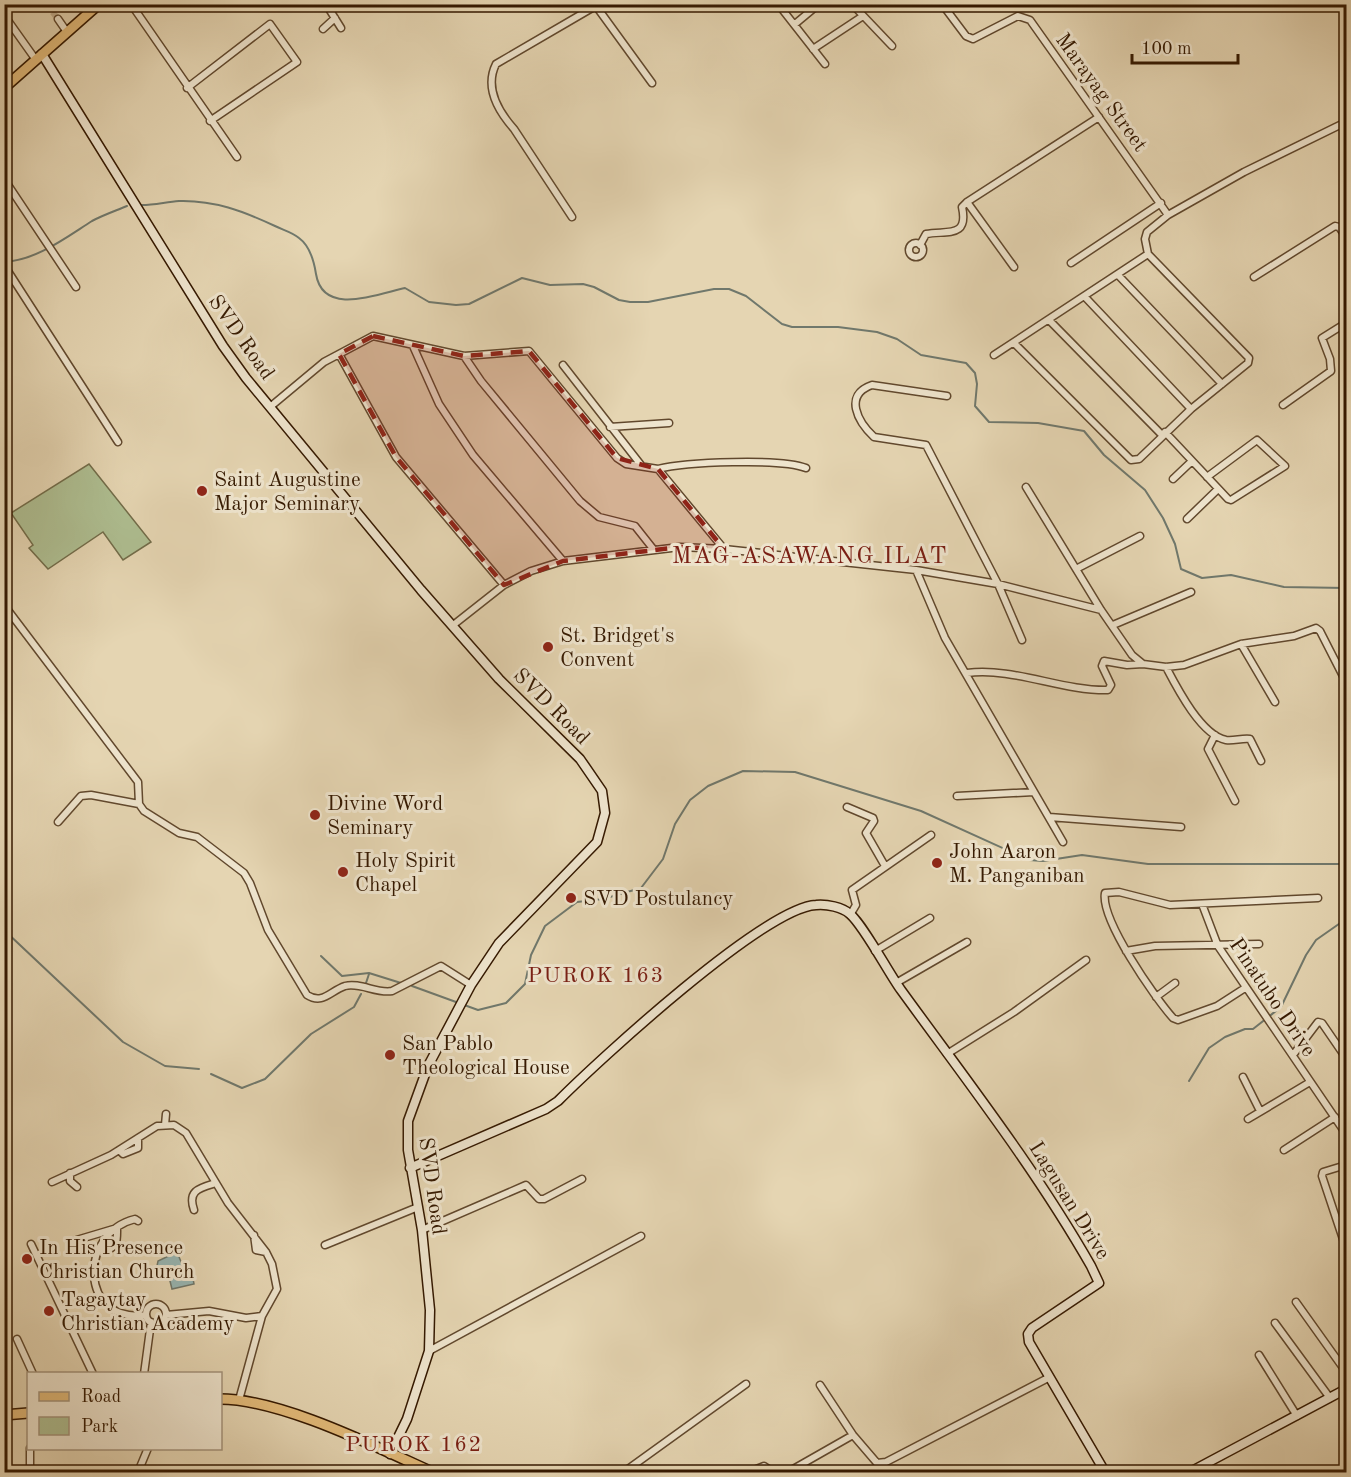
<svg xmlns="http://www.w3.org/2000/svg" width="1351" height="1477" font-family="'Old Standard TT',serif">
  <rect width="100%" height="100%" fill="#e5d5b2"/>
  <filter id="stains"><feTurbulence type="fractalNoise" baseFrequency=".00333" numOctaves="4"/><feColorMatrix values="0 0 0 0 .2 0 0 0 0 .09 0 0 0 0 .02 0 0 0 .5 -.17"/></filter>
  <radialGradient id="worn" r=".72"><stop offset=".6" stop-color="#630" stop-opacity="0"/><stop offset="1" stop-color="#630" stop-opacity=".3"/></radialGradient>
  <path fill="#aebe91" stroke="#726c49" stroke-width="1.5" d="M89,464l62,78 -28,18 -20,-28 -55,37 -19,-21 4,-3 -22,-32z"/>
  <path fill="#98b7b4" stroke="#70786c" stroke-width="1.5" d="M177,1252l7,17 8,4 2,11 -22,5 -3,-12 -14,-1 3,-15z"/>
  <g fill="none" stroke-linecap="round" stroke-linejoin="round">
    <path stroke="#70786c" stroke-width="2" d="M142,205c12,0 24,-3 37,-4 35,-1 64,10 96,25 8,4 17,6 24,12 11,8 15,23 17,36 7,43 62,20 89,14l24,14 27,3 13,-1 53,-26 28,7 33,-1 11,3 25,13 11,2h18l66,-13h15l17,7 36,28 10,3h46l39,5 20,7 24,16 45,8 9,10 2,11 -2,22 14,16 49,1 46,8 20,24 41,35 18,28 12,26 6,25 21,9 29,-3 53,12 62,1
      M4,262c33,-2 61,-24 88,-41 11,-6 23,-10 35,-15
      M4,930l119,112 42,24 34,3
      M321,956l21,20 27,-3 32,10
      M366,983l3,-9
      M412,986l66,24 28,-7 19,-19 6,-29 14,-29 32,-24 26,-3 38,-11 22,-29 12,-35 15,-24 18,-14 35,-15 52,1 126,39 108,49 14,1 39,-6 66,9h198
      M211,1074l31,14 23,-9 46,-45 43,-27 7,-13
      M1189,1081l20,-33 16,-11 20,-8h8l28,-22 25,-52 10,-15 30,-21"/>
    <path stroke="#c2af8f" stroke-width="6" stroke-dasharray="6 3" stroke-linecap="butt" d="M47,5l11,14"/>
    <g stroke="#61482d" stroke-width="9">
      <path id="street" d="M47,4v1
        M131,4l106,153
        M326,4l15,24
        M778,4l47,60
        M852,4l40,42
        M942,4l24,32 7,3 45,-23 12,4 138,195
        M596,6l56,77
        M58,19l9,13
        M795,24l24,-20
        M4,25l5,-3 27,38
        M323,29l12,-11
        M813,49l50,-33
        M187,88l83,-64 27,38 -87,59
        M4,179l72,108
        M572,217l-58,-88c-16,-18 -30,-41 -18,-65l103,-60
        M909 250a7 7 0 1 1 14 0a7 7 0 1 1-14 0Z
        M920,245l6,-11c20,-4 43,5 36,-27l5,-5
        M1071,263l90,-60
        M4,265l114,177
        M1014,267l-47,-65 132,-85
        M1118,275l104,109
        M1254,277l81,-51 4,1 7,10
        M1085,297l106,112
        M1049,320l113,115
        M1014,343l117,117 8,-1 52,-50 57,-46 1,-5 -101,-104 -3,-15 2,-7 21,-17 76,-43 102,-50
        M413,346l26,58 34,51 90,106
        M339,354l57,103 108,128
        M994,355l154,-101
        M464,356l17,25 99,120 19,16 36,9 19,24
        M563,365l78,100
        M947,396l-75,-11c-29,10 -14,37 2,52l52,8 72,139 24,56
        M1283,405l48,-34 -1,-12 -8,-21 24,-15
        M270,407l54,-45 49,-26 91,20 65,-5 88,107 9,6 32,5 66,80
        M610,427l59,-4
        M1165,432l63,67 3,1 54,-34 -28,-26 -50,37
        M658,469c27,-7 123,-11 148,-1
        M1173,479l19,-18
        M1026,487l75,123 31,45 11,9 23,3 18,-2 57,-21 53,-8 22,-8 4,3 26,51
        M1187,519l31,-30
        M1076,569l64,-33
        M916,570l29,68 118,204
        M4,605l134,177 1,22 5,7 35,22 18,4 47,36 6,10 18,47 39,65c16,10 23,-4 38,-9 15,-4 32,8 47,5l49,-25 30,19
        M1113,625l78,-33
        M452,626l52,-41 27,-14 32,-10 117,-14 44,2 192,21 82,14 103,26
        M1241,644l34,58
        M1166,667c11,21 35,68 60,73 8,1 16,-2 24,-1l11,22
        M967,673c47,-6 94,18 141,17l3,-5 -9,-19 2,-5 23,4 16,-1
        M1215,735l-7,14 27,52
        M957,796l77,-4
        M847,807l26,11 1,3 -8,12 19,33
        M1049,817l132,10
        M58,822l23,-26 10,-1 48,9
        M1202,904l16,42 128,188
        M850,915l6,-10 -4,-15 79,-55
        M875,951l55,-33
        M1126,951l29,-5 104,-2
        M896,983l71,-41
        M1245,988l-28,18 -39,14 -5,-2c-18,-20 -73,-99 -68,-125l14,-1 51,13 148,-7
        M1156,997l19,-14
        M947,1054l67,-42 72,-52
        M1293,1055l25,-33 4,1 24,35
        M1243,1077l17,34
        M1248,1119l62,-37
        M165,1125l1,-11
        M119,1150l4,4 15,-6v-10
        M1284,1150l51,-33
        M1346,1165l-23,7 -1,4 24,72
        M70,1173v8l7,6
        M52,1182l59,-27 46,-29 17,-1 12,8 42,70 38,49 6,12 5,25 -15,27 -23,84
        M194,1210c-7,-20 6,-22 22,-27
        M138,1221l-3,-2c-57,14 -56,105 11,96
        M422,1230l104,-45 13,14h5l38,-20
        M254,1235l2,15 10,2
        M70,1242l47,-14c0,13 1,19 -12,23l-6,-3
        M31,1244l62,130
        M325,1245l93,-38
        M1296,1302l50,70
        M146 1314a10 10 0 1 1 20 0a10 10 0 1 1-20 0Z
        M166,1315l43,-4 37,7 16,-2
        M1275,1323l55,75
        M17,1339l16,35
        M429,1351l212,-115
        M1259,1355l38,61
        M144,1374l7,-52
        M820,1385l33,50 24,28 9,-1 164,-85
        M30,1472v-24
        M138,1472l10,-24
        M624,1472l122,-88
        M749,1472l15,-6 9,6
        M788,1472l65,-37"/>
    </g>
    <g stroke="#351901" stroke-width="11">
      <path id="secondary" d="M42,54l181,292 23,32 175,212 78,89 81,80 22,32 3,22 -8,29 -98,101 -28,42 -43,81 -20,55v29l14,80 8,80 -1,41 -22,68 -17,35
        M410,1168l136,-59 12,-8c41,-41 206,-193 258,-196 11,-1 26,2 34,9 14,12 38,58 51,76 66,91 134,178 190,276l8,17 -67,45 -4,6 1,8 76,130
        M1190,1472l156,-83"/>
    </g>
    <g stroke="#351901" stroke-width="12">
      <path id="primary" d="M4,88l95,-84
        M220,1399c61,0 156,48 212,73
        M4,1415l24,-2"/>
    </g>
    <use href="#street" stroke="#eee4cd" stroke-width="6"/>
    <use href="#secondary" stroke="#eee4cd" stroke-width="8"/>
    <use href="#primary" stroke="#e2ba79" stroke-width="9"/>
  </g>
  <path fill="#8f2418" fill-opacity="0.2" stroke="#8f2418" stroke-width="4.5" stroke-dasharray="12 8" stroke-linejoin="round" d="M373,336l91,20 65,-5 88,107 41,11 66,80 -44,-2 -117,14 -59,24 -108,-128 -57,-103z"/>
  <g fill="#8f2418" stroke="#eee4cd" stroke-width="2">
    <circle cx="202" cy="491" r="6"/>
    <circle cx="548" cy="647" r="6"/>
    <circle cx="315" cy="815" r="6"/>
    <circle cx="937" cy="863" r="6"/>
    <circle cx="343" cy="872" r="6"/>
    <circle cx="571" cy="898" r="6"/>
    <circle cx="390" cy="1055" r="6"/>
    <circle cx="27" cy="1259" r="6"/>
    <circle cx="49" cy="1311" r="6"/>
  </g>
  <g text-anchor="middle" stroke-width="6" stroke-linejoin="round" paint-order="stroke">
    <g font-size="21" fill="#351901" stroke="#eee4cd">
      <text transform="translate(1102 92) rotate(54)" y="7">Marayag Street</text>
      <text transform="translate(242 337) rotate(55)" y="7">SVD Road</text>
      <text transform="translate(552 706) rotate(45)" y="7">SVD Road</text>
      <text transform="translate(1273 997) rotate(56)" y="7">Pinatubo Drive</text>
      <text transform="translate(433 1186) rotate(82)" y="7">SVD Road</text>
      <text transform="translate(1070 1200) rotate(58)" y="7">Lagusan Drive</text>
    </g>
    <g font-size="21" fill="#351901" stroke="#eee4cd" text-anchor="start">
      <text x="214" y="486">Saint Augustine<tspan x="214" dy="24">Major Seminary</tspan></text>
      <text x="560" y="642">St. Bridget's<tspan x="560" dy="24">Convent</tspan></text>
      <text x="327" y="810">Divine Word<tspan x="327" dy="24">Seminary</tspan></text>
      <text x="949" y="858">John Aaron<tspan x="949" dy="24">M. Panganiban</tspan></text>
      <text x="355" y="867">Holy Spirit<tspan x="355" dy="24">Chapel</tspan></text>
      <text x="583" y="905">SVD Postulancy</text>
      <text x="402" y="1050">San Pablo<tspan x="402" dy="24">Theological House</tspan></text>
      <text x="39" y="1254">In His Presence<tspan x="39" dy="24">Christian Church</tspan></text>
      <text x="61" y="1306">Tagaytay<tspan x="61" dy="24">Christian Academy</tspan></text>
    </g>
    <g font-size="22" letter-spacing="1.5" fill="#7a1f14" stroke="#eee4cd">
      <text x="596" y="982">PUROK 163</text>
      <text x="414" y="1451">PUROK 162</text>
    </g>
    <g font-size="24" letter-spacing="1.5" fill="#7a1f14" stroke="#eee4cd">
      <text x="810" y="563">MAG-ASAWANG ILAT</text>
    </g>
  </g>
  <rect width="1351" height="1477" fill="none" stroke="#e5d5b2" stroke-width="24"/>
  <rect x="6" y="6" width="1339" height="1465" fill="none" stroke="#351901" stroke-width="3"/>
  <rect x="12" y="12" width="1327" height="1453" fill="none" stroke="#351901" stroke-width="1.5"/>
  <rect x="27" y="1372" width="195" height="78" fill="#eee4cd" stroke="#a4937b" stroke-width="1.5"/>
  <rect x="39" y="1392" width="30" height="9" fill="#e2ba79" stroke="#a4937b" stroke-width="1.5"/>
  <text x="81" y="1402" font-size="18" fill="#351901">Road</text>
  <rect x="39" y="1417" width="30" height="18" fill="#aebe91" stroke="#a4937b" stroke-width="1.5"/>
  <text x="81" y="1432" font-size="18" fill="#351901">Park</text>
  <path d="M1132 54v9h106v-9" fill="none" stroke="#351901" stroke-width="3"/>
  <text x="1141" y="54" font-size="18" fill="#351901" stroke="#eee4cd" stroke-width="4.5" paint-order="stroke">100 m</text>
  <rect width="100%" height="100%" filter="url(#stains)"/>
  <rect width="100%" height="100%" fill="url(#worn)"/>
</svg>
